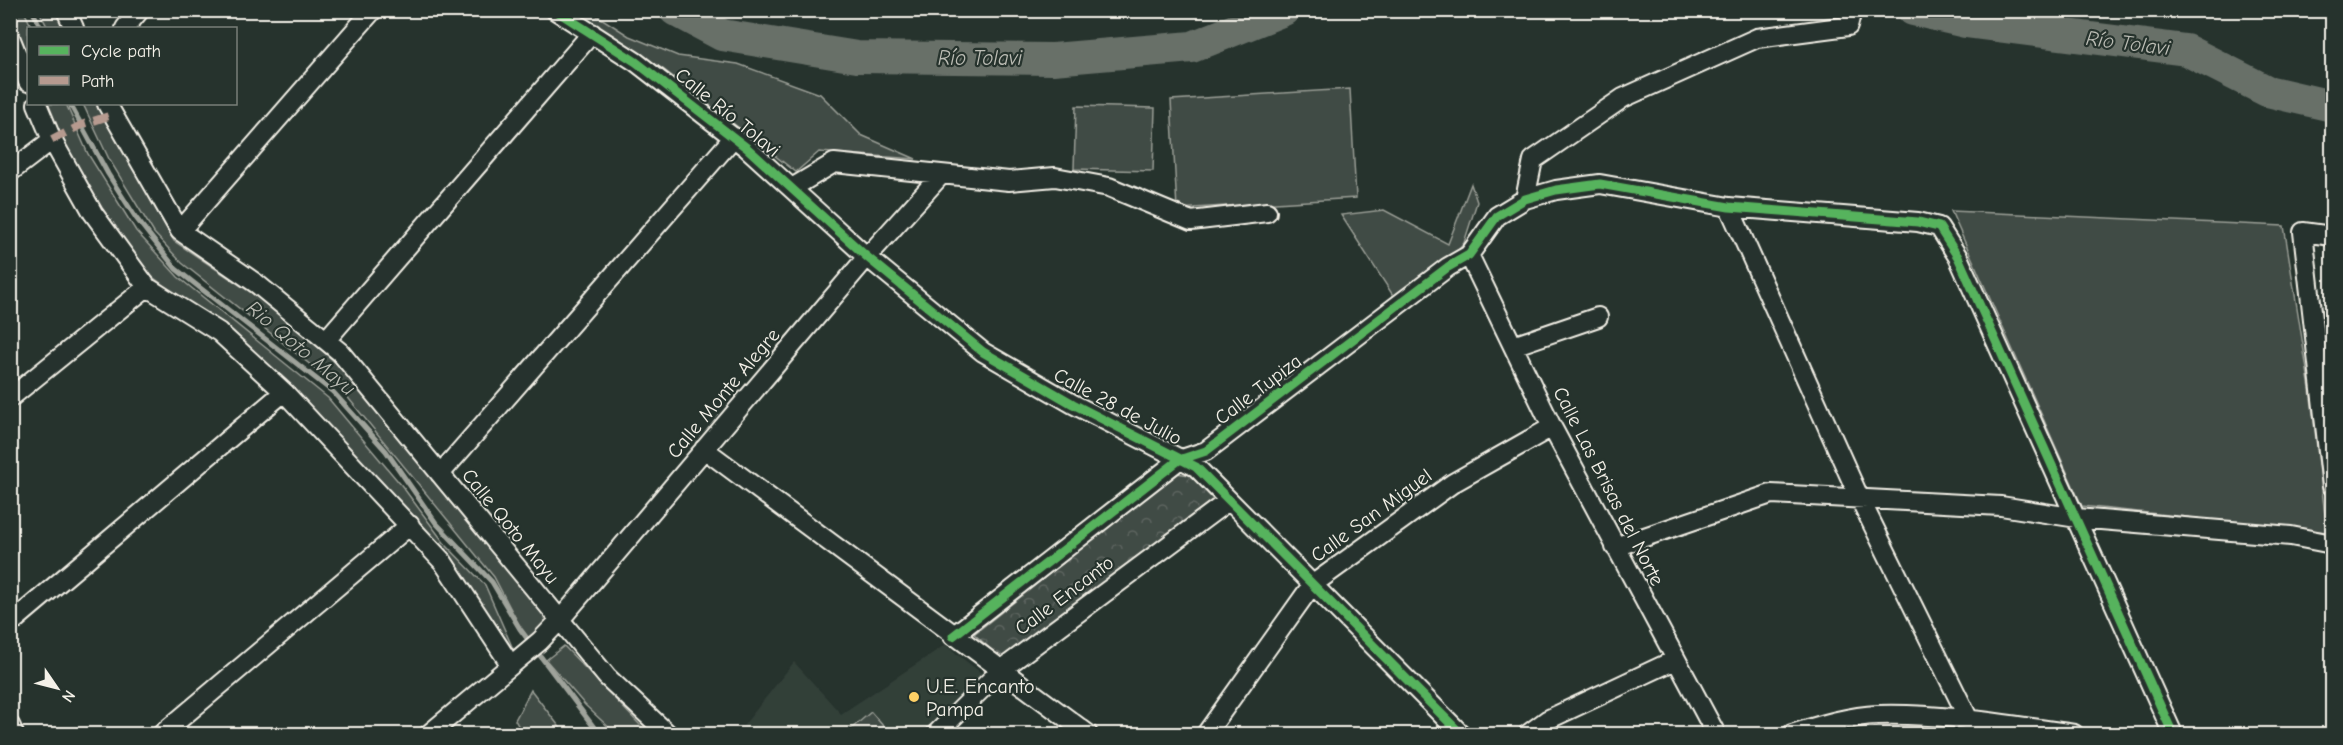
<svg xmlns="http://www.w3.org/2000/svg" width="2343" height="745" font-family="'Comic Neue',sans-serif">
  <defs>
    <pattern id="forest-crowns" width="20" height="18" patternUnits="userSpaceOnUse" patternTransform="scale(1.5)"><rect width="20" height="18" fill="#414b45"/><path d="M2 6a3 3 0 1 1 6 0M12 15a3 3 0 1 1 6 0" fill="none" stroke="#5d6560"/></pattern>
  </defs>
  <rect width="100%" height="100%" fill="#26332d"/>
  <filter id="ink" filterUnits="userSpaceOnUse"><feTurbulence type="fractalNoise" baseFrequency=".0167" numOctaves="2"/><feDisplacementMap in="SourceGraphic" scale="12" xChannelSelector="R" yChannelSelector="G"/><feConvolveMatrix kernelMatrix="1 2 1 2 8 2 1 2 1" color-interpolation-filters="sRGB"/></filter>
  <g filter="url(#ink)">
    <path fill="#333f39" d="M945,645l39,30 -60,59h-187l57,-72 47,52z"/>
    <path fill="#414b45" stroke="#9a9e96" stroke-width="1.5" d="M10,11h14l8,17h-4v35l-17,-43z
      M39,11h18l8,17h-17z
      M569,11h21l39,25 49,20 60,8 82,30 41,41 55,24 -97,-7 -23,20 -133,-103z
      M1350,89l6,109 -179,11 -6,-109z
      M45,104h21l22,50 48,77 42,46 150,121 74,88 43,58 40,41 29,66 -82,-111 -203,-206 -83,-62 -50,-66 -37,-69z
      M83,104h14l77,137 100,67 72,64 203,247 -22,21 -33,-63 -153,-188 -159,-126 -28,-30 -45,-74z
      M1076,106l79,2 -2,63 -79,-2z
      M1471,184l6,18 -13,41 -7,9 -63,45 -53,-82 43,-5 64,34z
      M1951,211l333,15 26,163 17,143 -245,-26z
      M564,646l77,80 10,8h-35l-31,-29 -39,-45z
      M531,690l34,44h-42l-8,-14z
      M871,712l19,22h-45z"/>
    <path fill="url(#forest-crowns)" stroke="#9a9e96" stroke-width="1.5" d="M1176,473l14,2 23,24 -209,162 -30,-27z"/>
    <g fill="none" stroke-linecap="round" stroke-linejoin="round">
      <path stroke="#9fa39b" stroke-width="5" d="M32,10l9,18
        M70,104l38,70 28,44 40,51 157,123 53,59 50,72 56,59 28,47 79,105"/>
      <path stroke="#676f68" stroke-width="32" d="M675,10l47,25 135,22 196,2 139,-12 92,-37
        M1913,10l52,12 221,28 81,41 65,15"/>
      <g stroke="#f4f1e8" stroke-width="22">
        <path id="minor" d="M66,10l8,18
          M555,10l81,52 111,86 120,109 116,95 90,52 123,63 265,267
          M125,28l15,-18
          M10,37l18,45
          M37,104l15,36 41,73 54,74 72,45 65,60 159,170 67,102
          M107,104l73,127 77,53 83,68 267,325 61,57
          M10,172l42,-32
          M792,188l42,-25 175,18 46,-4 54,10 82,34 76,-9
          M1525,199l8,-39 90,-62 134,-60 91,-12 4,-16
          M1729,207l130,290 117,237
          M180,231l193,-221
          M2332,236l-29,-4 29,254
          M1469,255l83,172 164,307
          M327,339l265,-306
          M1513,346l85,-29
          M10,398l137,-111
          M704,449l384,285
          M440,474l294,-337
          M1615,547l156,-53 230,12 76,12 214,18 41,8
          M10,624l274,-232
          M953,636l226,-176 27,-9 242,-184 21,-12 28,-39 28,-17 31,-9 44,-6 129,23 189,15 21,5 19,30 215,477
          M10,725l4,9
          M162,734l248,-209
          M429,734l111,-93 19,-20 308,-364 74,-82
          M936,734l65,-64 227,-169
          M1206,734l106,-149 141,-102 99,-56
          M1528,734l19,-14 128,-60
          M1792,734c26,-8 57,-18 85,-19 66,-2 132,10 197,19"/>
      </g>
      <use href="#minor" stroke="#26332d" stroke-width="18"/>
      <path stroke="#b69a8f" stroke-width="8" stroke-dasharray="15 8" stroke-linecap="butt" d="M52,140l29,-15 31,-10"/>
      <g stroke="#26332d" stroke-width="13">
        <path id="cycleway" d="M555,10l81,52 111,86 120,109 116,95 90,52 123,63 265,267
          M953,636l226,-176 27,-9 242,-184 21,-12 28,-39 28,-17 31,-9 44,-6 129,23 189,15 21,5 19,30 215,477"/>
      </g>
      <use href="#cycleway" stroke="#56b35d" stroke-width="9"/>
    </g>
  </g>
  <circle fill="#ffd166" stroke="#26332d" stroke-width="2" cx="914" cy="697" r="6"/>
  <g text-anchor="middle" stroke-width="4.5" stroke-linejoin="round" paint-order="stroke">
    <g font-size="20" fill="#f4f1e8" stroke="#26332d">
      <text transform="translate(728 112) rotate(39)" y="7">Calle Río Tolavi</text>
      <text transform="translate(1258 389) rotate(-37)" y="7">Calle Tupiza</text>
      <text transform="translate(723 393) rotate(-50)" y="7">Calle Monte Alegre</text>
      <text transform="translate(1118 406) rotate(28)" y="7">Calle 28 de Julio</text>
      <text transform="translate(1609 486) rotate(63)" y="7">Calle Las Brisas del Norte</text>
      <text transform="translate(1371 515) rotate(-36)" y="7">Calle San Miguel</text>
      <text transform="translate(511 526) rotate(51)" y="7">Calle Qoto Mayu</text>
      <text transform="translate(1064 595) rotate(-37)" y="7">Calle Encanto</text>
    </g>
    <g font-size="20" fill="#f4f1e8" stroke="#26332d" text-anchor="start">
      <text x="926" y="693">U.E. Encanto<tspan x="926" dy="23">Pampa</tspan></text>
    </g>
    <g font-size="21" font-style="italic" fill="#bcbdb5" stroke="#26332d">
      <text transform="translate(2128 43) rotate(7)" y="7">Río Tolavi</text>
      <text x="980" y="65">Río Tolavi</text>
      <text transform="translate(301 348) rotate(40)" y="7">Rio Qoto Mayu</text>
    </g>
  </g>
  <rect width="2343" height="745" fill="none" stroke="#26332d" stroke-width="36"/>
  <rect x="18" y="18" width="2307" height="709" fill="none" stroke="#f4f1e8" stroke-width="2" filter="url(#ink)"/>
  <rect x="27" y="27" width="210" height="78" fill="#26332d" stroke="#787f78" stroke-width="1.5"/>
  <rect x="39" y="46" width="30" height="9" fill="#56b35d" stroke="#787f78" stroke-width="1.5"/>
  <text x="81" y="57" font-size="18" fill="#f4f1e8">Cycle path</text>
  <rect x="39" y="76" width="30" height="9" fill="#b69a8f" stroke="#787f78" stroke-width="1.5"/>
  <text x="81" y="87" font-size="18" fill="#f4f1e8">Path</text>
  <g transform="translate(57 688) rotate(125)" stroke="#26332d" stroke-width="4.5" paint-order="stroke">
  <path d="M0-4.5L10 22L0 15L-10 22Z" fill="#f4f1e8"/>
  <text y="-9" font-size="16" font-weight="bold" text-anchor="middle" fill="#f4f1e8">N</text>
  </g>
</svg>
